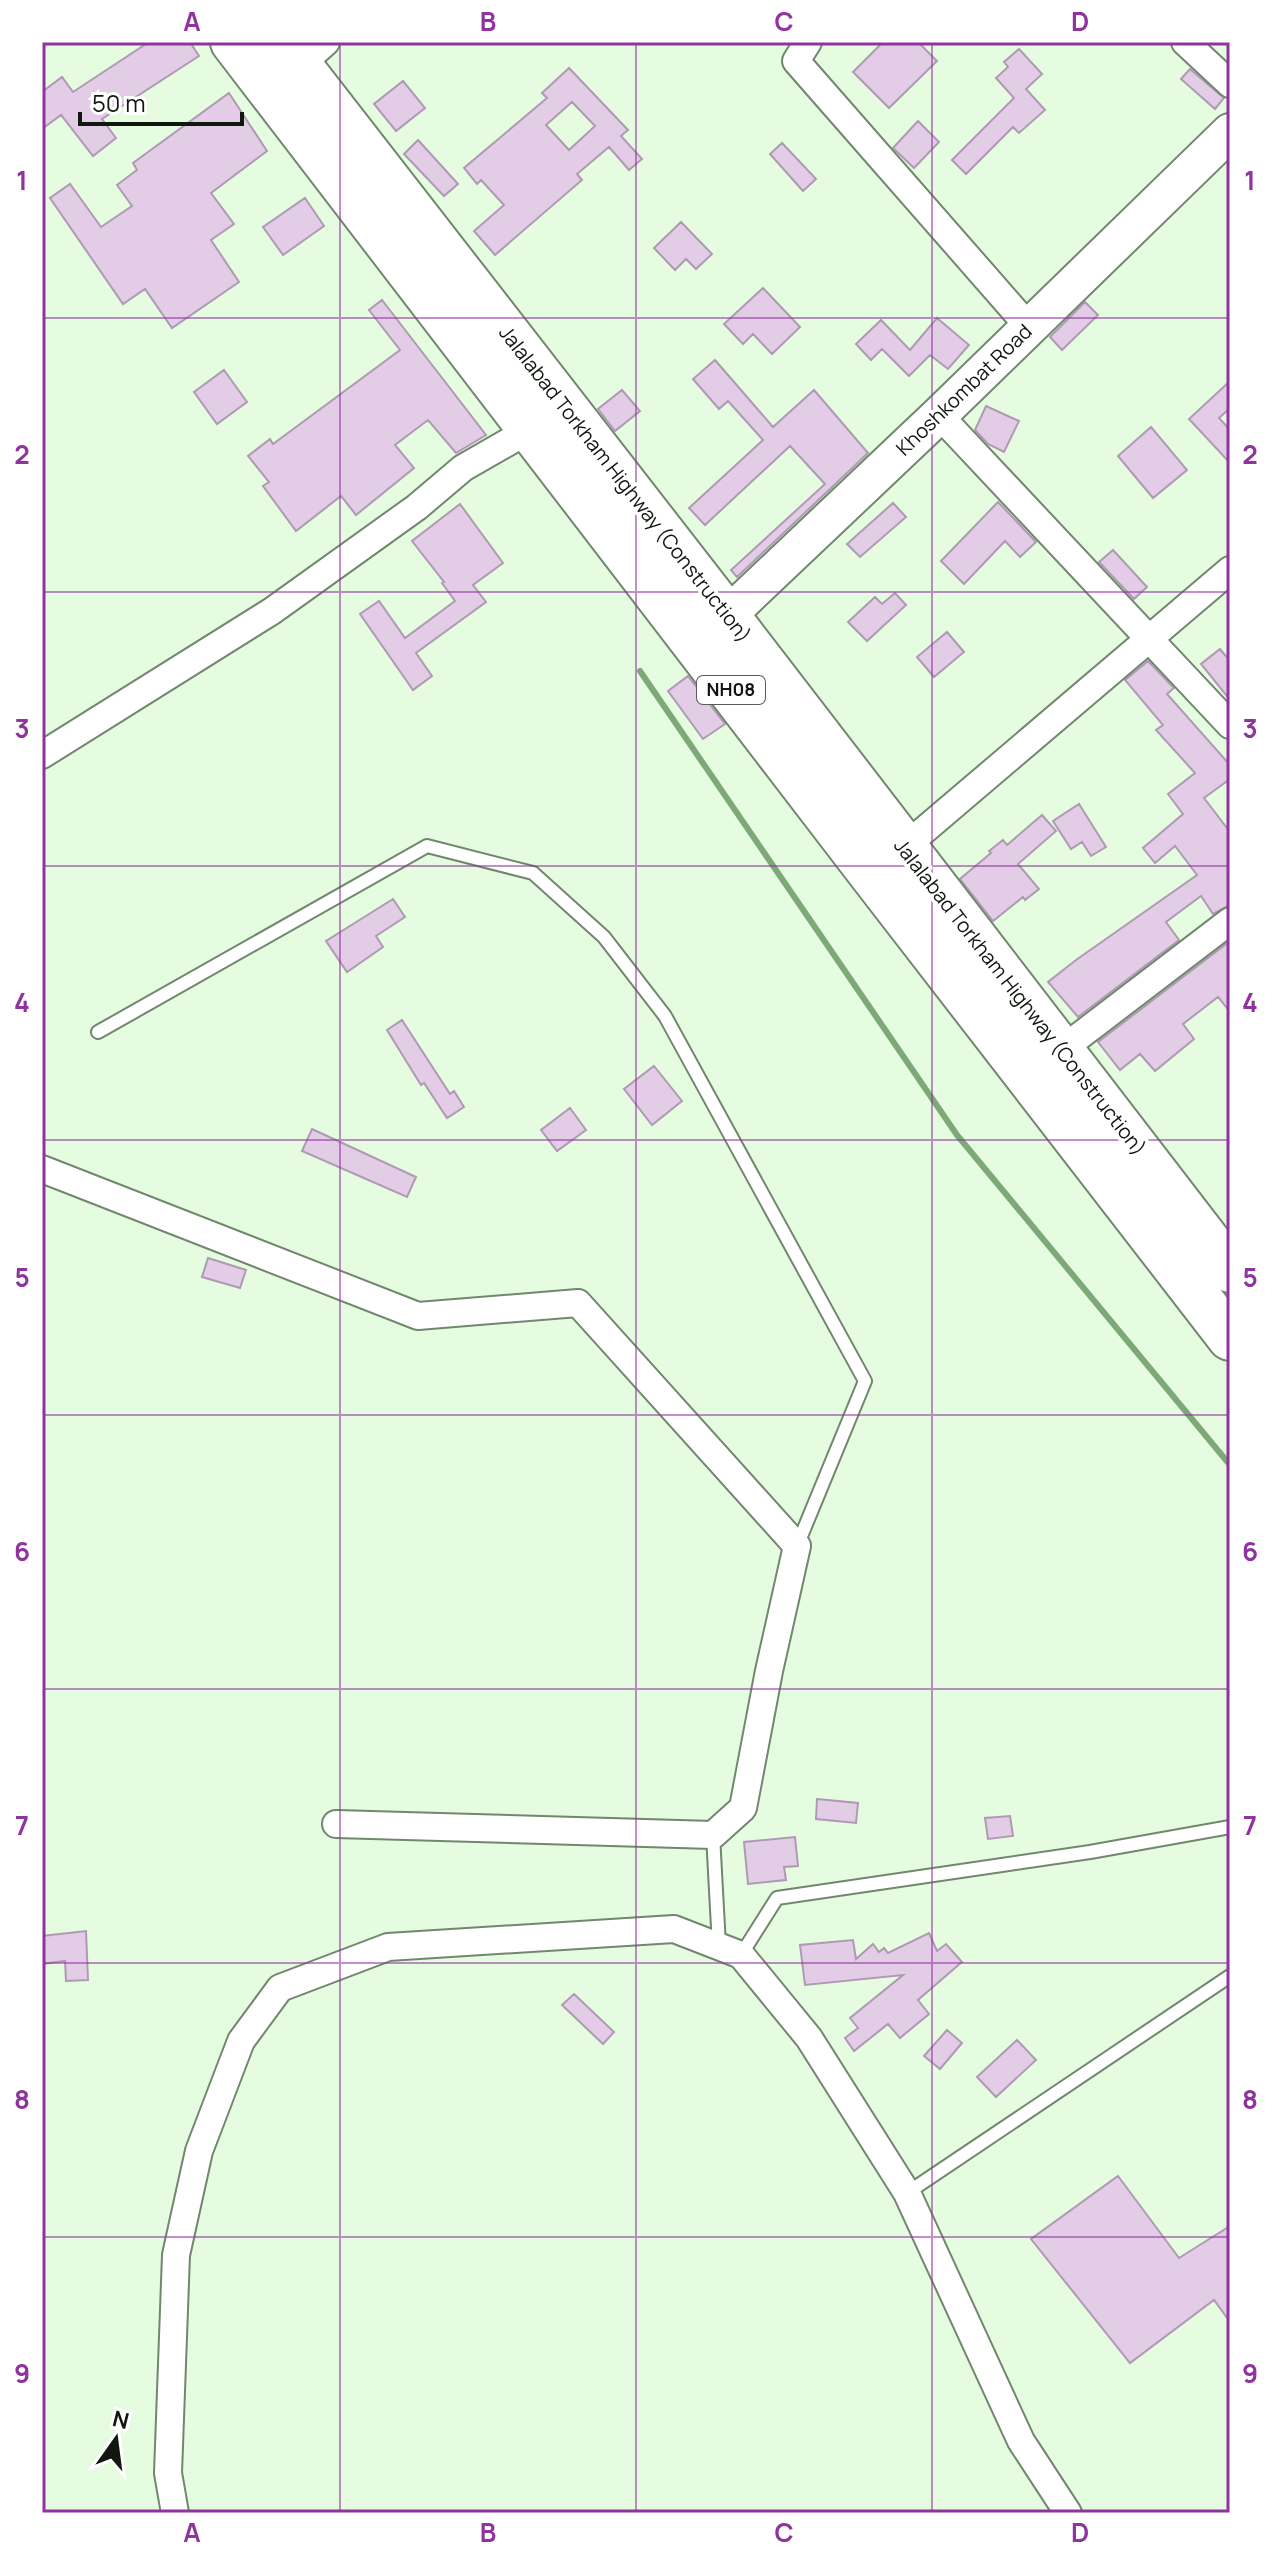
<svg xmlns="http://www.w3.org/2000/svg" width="1272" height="2555" font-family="Manrope,sans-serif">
  <rect width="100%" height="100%" fill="#e5fce1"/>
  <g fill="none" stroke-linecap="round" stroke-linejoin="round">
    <path stroke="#7da877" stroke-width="6" d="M640,671l317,464 273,330"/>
  </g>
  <path fill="#e2cce6" stroke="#af9ab3" stroke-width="2" fill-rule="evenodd" d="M149,42h41l9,14 -97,63 14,19 -23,18 -32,-41 -19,14v-37l20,-15 11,15z
    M883,42h35l19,19 -48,47 -36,-36z
    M1019,49l23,25 -16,15 19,21 -26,23 -6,-6 -47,47 -14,-14 62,-62 -18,-20 12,-11 -4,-5z
    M569,68l59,62 -7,6 21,23 -13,11 -20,-23 -32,27 5,6 -87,75 -21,-24 30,-26 -23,-25 -4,4 -13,-16 83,-70 -5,-5zM572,102l23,24 -26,24 -23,-25z
    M1190,69l34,29 -9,11 -34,-30z
    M403,81l22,27 -29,23 -22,-27z
    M229,93l38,58 -56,42 23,31 -23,16 28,42 -67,46 -27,-39 -22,15 -73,-106 20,-14 31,43 31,-21 -15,-21 20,-15 -4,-7z
    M918,121l21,21 -25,26 -21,-20z
    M418,140l40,44 -14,12 -40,-42z
    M782,143l34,36 -13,12 -33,-37z
    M305,198l19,28 -41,29 -20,-28z
    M681,222l31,32 -16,15 -10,-10 -11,11 -21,-22z
    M763,288l37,39 -28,27 -19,-20 -10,10 -19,-20z
    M382,300l104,135 -30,18 -28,-33 -33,25 19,23 -58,47 -15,-19 -45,35 -33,-45 6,-4 -21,-26 22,-17 3,5 127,-94 -31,-40z
    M1085,302l13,13 -36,35 -12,-13z
    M937,318l32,27 -21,24 -18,-14 -21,21 -27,-27 -11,11 -15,-16 25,-24 29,30z
    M715,360l58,67 41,-37 54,63 -131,124 -6,-7 94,-86 -35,-38 -85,79 -16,-17 74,-68 -35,-39 -9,8 -26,-30z
    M224,370l23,32 -30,22 -23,-32z
    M1230,381v27l-11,10 11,12v33l-41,-44z
    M622,390l18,21 -25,20 -17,-22z
    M986,406l33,15 -15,31 -16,-8 -13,-14z
    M1151,427l36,43 -34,28 -35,-42z
    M998,502l38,40 -16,15 -15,-16 -41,43 -23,-23z
    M893,503l13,14 -46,40 -13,-13z
    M460,504l43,59 -30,22 13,17 -70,51 16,23 -19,14 -53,-76 19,-13 26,37 50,-37 -13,-18 2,-1 -32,-41z
    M1113,550l34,37 -13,12 -35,-37z
    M895,593l11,12 -39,36 -19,-19 27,-25 7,7z
    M947,632l17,20 -30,25 -17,-20z
    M1220,649l10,12v39l-29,-36z
    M1148,661l26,27 -7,6 63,71v14l-26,19 26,34v73l-17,9 -12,-18 -35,26 13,18 -101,77 -30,-35 28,-22 121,-85 -22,-29 -20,17 -12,-15 40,-34 -15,-20 27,-21 -39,-43 7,-5 -38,-45z
    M688,676l37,48 -22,15 -35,-48z
    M1079,804l27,43 -15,9 -9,-14 -11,7 -18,-28z
    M1042,815l14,16 -38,33 21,25 -14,11 -2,-3 -30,24 -33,-42 31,-26 -2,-2 14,-11 4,5z
    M393,899l12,18 -29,19 7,11 -36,25 -21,-31z
    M1230,941v71l-12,-15 -35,27 11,15 -39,32 -15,-17 -20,16 -22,-28z
    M402,1020l48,74 4,-3 10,16 -17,11 -23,-35 -3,2 -34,-55z
    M654,1066l28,35 -30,24 -28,-36z
    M570,1108l16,22 -29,21 -16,-21z
    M312,1129l104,48 -9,20 -105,-46z
    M208,1258l38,12 -6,18 -38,-11z
    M817,1799l41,4 -2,20 -40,-4z
    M1010,1816l3,20 -25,3 -3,-21z
    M795,1837l3,29 -14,1 2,13 -38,4 -4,-42z
    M86,1931l2,49 -22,1 -1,-20 -23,3v-28z
    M929,1933l8,18 9,-7 16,18 -44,38 11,14 -29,24 -12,-14 -34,27 -9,-13 13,-10 -8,-10 53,-43 -98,10 -5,-40 53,-5 3,19 17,-15 6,8 5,-4 4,5z
    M574,1994l40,38 -11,12 -41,-39z
    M947,2030l15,13 -22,26 -16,-13z
    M1017,2040l19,20 -40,37 -19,-20z
    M1118,2176l61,82 51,-32v96l-16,-22 -84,63 -99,-124z"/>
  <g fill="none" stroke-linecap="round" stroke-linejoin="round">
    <g stroke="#71876e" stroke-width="16">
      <path id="lane" d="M98,1032l329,-186 106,27 71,64 61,79 200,365 -68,165
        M713,1835l6,111
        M741,1955l36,-57 313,-46 140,-25
        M907,2193l323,-217"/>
    </g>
    <g stroke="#71876e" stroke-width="30">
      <path id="street" d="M808,42l-12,19 233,266
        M1185,42l45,42
        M289,75l37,-33
        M939,415l291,310
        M42,755l230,-144 145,-104 46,-39 68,-39
        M895,855l335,-285
        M1052,1057l178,-136
        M42,1169l376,147 160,-13 219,243 -28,125 -26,137 -30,27 -377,-11
        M175,2513l-7,-40 8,-218 23,-104 42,-110 39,-53 108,-41 286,-18 67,26 68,83 98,155 114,248 47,72"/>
    </g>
    <g stroke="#71876e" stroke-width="40">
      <path id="secondary" d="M709,633l230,-218 291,-283"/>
    </g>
    <g stroke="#71876e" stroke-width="48">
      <path id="highway" d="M233,42l639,833 358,463
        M281,42l446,574 503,654"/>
    </g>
    <use href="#lane" stroke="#fff" stroke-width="12"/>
    <use href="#street" stroke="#fff" stroke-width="26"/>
    <use href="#secondary" stroke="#fff" stroke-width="36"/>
    <use href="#highway" stroke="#fff" stroke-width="44"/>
  </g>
  <path fill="none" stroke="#8f339e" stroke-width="2" stroke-opacity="0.55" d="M340,42v2471M636,42v2471M932,42v2471M42,318h1188M42,592h1188M42,866h1188M42,1140h1188M42,1415h1188M42,1689h1188M42,1963h1188M42,2237h1188"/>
  <g text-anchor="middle" stroke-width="7" stroke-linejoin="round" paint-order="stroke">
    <rect fill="#fff" stroke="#575d56" stroke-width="2" x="697" y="676" width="68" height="28" rx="6"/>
    <g font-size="18" font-weight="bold" fill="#0f170e">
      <text x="731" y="696">NH08</text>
    </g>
    <g font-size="20" fill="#0f170e" stroke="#fff">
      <text transform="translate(964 390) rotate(-44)" y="7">Khoshkombat Road</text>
      <text transform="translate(625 484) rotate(52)" y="7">Jalalabad Torkham Highway (Construction)</text>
      <text transform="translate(1020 997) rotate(52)" y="7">Jalalabad Torkham Highway (Construction)</text>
    </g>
  </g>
  <rect width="1272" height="2555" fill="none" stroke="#ffffff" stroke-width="88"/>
  <g transform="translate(116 2439) rotate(14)" stroke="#ffffff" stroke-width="6" paint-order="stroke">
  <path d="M0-6L14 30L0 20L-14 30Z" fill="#0f170e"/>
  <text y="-12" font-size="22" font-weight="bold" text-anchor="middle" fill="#0f170e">N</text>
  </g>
  <path d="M80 112v12h162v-12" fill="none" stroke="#0f170e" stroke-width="4"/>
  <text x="92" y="112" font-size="24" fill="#0f170e" stroke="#ffffff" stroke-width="6" paint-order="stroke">50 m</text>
  <rect x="44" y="44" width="1184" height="2467" fill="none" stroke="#8f339e" stroke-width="3"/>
  <g font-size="26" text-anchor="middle" font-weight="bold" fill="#8f339e">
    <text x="192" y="31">A</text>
    <text x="488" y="31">B</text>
    <text x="784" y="31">C</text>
    <text x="1080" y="31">D</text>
    <text x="22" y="190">1</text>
    <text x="1250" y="190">1</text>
    <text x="22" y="464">2</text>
    <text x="1250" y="464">2</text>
    <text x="22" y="738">3</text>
    <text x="1250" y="738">3</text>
    <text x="22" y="1012">4</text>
    <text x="1250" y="1012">4</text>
    <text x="22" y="1287">5</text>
    <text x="1250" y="1287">5</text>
    <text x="22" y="1561">6</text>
    <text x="1250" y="1561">6</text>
    <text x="22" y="1835">7</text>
    <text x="1250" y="1835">7</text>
    <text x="22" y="2109">8</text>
    <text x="1250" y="2109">8</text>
    <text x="22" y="2383">9</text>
    <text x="1250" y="2383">9</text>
    <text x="192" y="2542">A</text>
    <text x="488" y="2542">B</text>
    <text x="784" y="2542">C</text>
    <text x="1080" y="2542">D</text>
  </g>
</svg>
